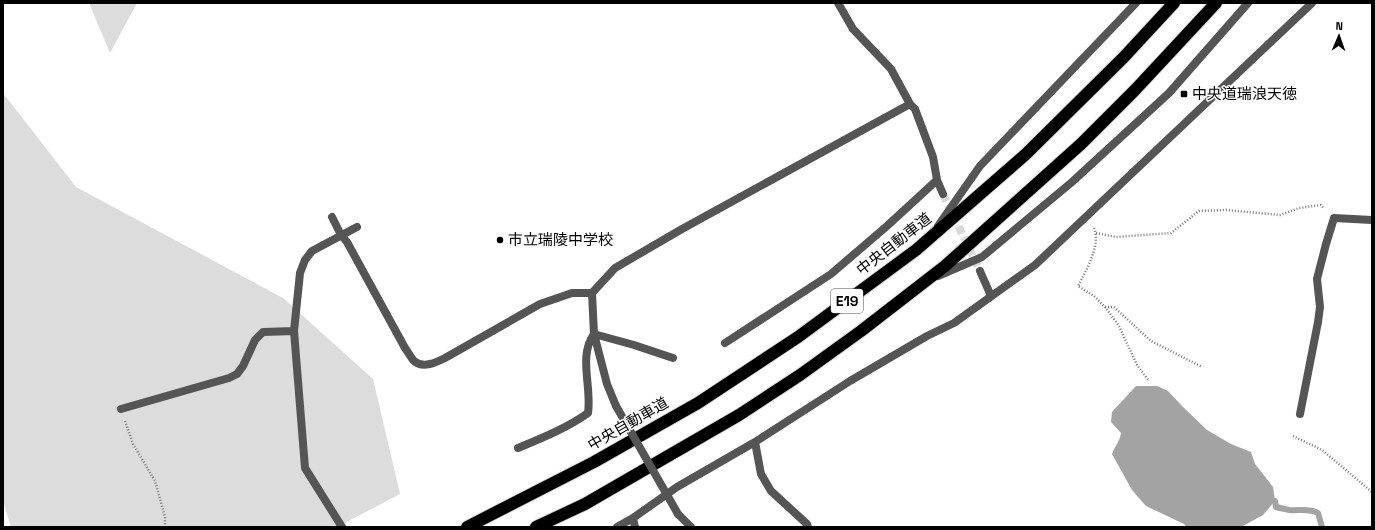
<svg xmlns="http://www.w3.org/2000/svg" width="1375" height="530" font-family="'Space Grotesk','Noto Sans JP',sans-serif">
  <rect width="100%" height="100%" fill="#fff"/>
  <path fill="#dcdcdc" d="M89,3h48l-27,50z
    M3,93l73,94 207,111 90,81 27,115 -63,33h-326l-8,-26z"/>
  <path fill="#a3a3a3" d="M1136,386h21l11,5 14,15 25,24 24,14 20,8 4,12 18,23 2,14 -12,14 -22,12h-54l-3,-3 -38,-18 -14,-16 -20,-36c3,-8 8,-13 9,-21l-10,-11 1,-10z"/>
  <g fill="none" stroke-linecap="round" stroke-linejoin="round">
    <path stroke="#a3a3a3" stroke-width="6" d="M1275,501l1,6c4,1 9,2 13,3 10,1 20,-2 29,3l4,14"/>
    <path stroke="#d9d9d9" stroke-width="8" stroke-dasharray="8 4" stroke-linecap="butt" d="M943,194l37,77"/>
    <g stroke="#dbdbdb" stroke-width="14">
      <path id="highway" d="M467,527l127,-65 104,-59 100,-66 118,-87 110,-96 98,-97 50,-54
        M536,527l49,-23 154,-89 61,-40 61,-44 84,-65 136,-122 54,-54 81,-87"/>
    </g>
    <path stroke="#777" stroke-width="2.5" stroke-dasharray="1 2" stroke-linecap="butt" d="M1094,228c7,17 -8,43 -16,58l16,10 11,11 14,19 18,39 12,16
      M1096,233l20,4 55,-4 28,-22 27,-1 54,5 19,-7 22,-3 3,4
      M1105,307h9l37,34 51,26
      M125,421l8,23 22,37 10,36v10
      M1293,436l29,14 50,42"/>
    <path stroke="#555" stroke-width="8" d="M938,226l42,-60 156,-163
      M938,276l44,-19 90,-75 97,-89 79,-90"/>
    <path stroke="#555" stroke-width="8" d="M910,104l5,5 18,48 4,23 6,14
      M332,217l9,18 6,7 58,106c3,4 6,10 9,13 9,8 23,1 31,-3l95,-54 32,-11h20l23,-25 67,-39 228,-125 -19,-35 -38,-40 -15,-26
      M980,271l11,25
      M592,293l2,41 13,50 9,22
      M725,343l106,-69 56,-48 50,-46
      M121,409l108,-31 8,-4 6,-8 12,-26 8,-8 31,-1
      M1300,414l18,-92 2,-15 -3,-28 9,-35 8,-26 38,2
      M755,442l95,-61 77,-45 27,-13 81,-58 277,-262
      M518,448c24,-10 49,-20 70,-35 4,-26 -10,-57 6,-79l40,11 39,13
      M678,514l13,13
      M633,518l2,9
      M342,527l-37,-59 -11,-137 6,-58 5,-13 7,-9 45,-24
      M617,527l16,-9 44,-31 78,-45 6,32 10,17 36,33 1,3"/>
    <use href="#highway" stroke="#000" stroke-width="12"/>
    <path stroke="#555" stroke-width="8" d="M616,406l62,108"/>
  </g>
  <g fill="#000" stroke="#fff" stroke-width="1.5">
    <rect x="1180" y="90" width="8" height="8" rx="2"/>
    <circle cx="500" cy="240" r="4"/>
  </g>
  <g text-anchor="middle" stroke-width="3" stroke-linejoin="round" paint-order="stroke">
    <rect fill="#fff" stroke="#4c4c4c" stroke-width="1" x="831" y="289" width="32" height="24" rx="3"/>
    <g font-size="14" font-weight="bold" fill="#000">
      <text x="847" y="306">E19</text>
    </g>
    <g font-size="15" fill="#000" stroke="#fff" text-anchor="start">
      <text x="1192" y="99">中央道瑞浪天徳</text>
      <text x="508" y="245">市立瑞陵中学校</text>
    </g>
    <g font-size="15" fill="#000" stroke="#fff">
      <text transform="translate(894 244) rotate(-38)" y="5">中央自動車道</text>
      <text transform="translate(628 424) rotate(-30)" y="5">中央自動車道</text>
    </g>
  </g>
  <rect width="1375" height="530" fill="none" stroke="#000000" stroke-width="8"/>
  <g transform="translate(1339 36) rotate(2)" stroke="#ffffff" stroke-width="3" paint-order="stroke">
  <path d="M0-3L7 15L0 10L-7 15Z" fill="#000000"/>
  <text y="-6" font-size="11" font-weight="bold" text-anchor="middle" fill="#000000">N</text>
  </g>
</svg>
